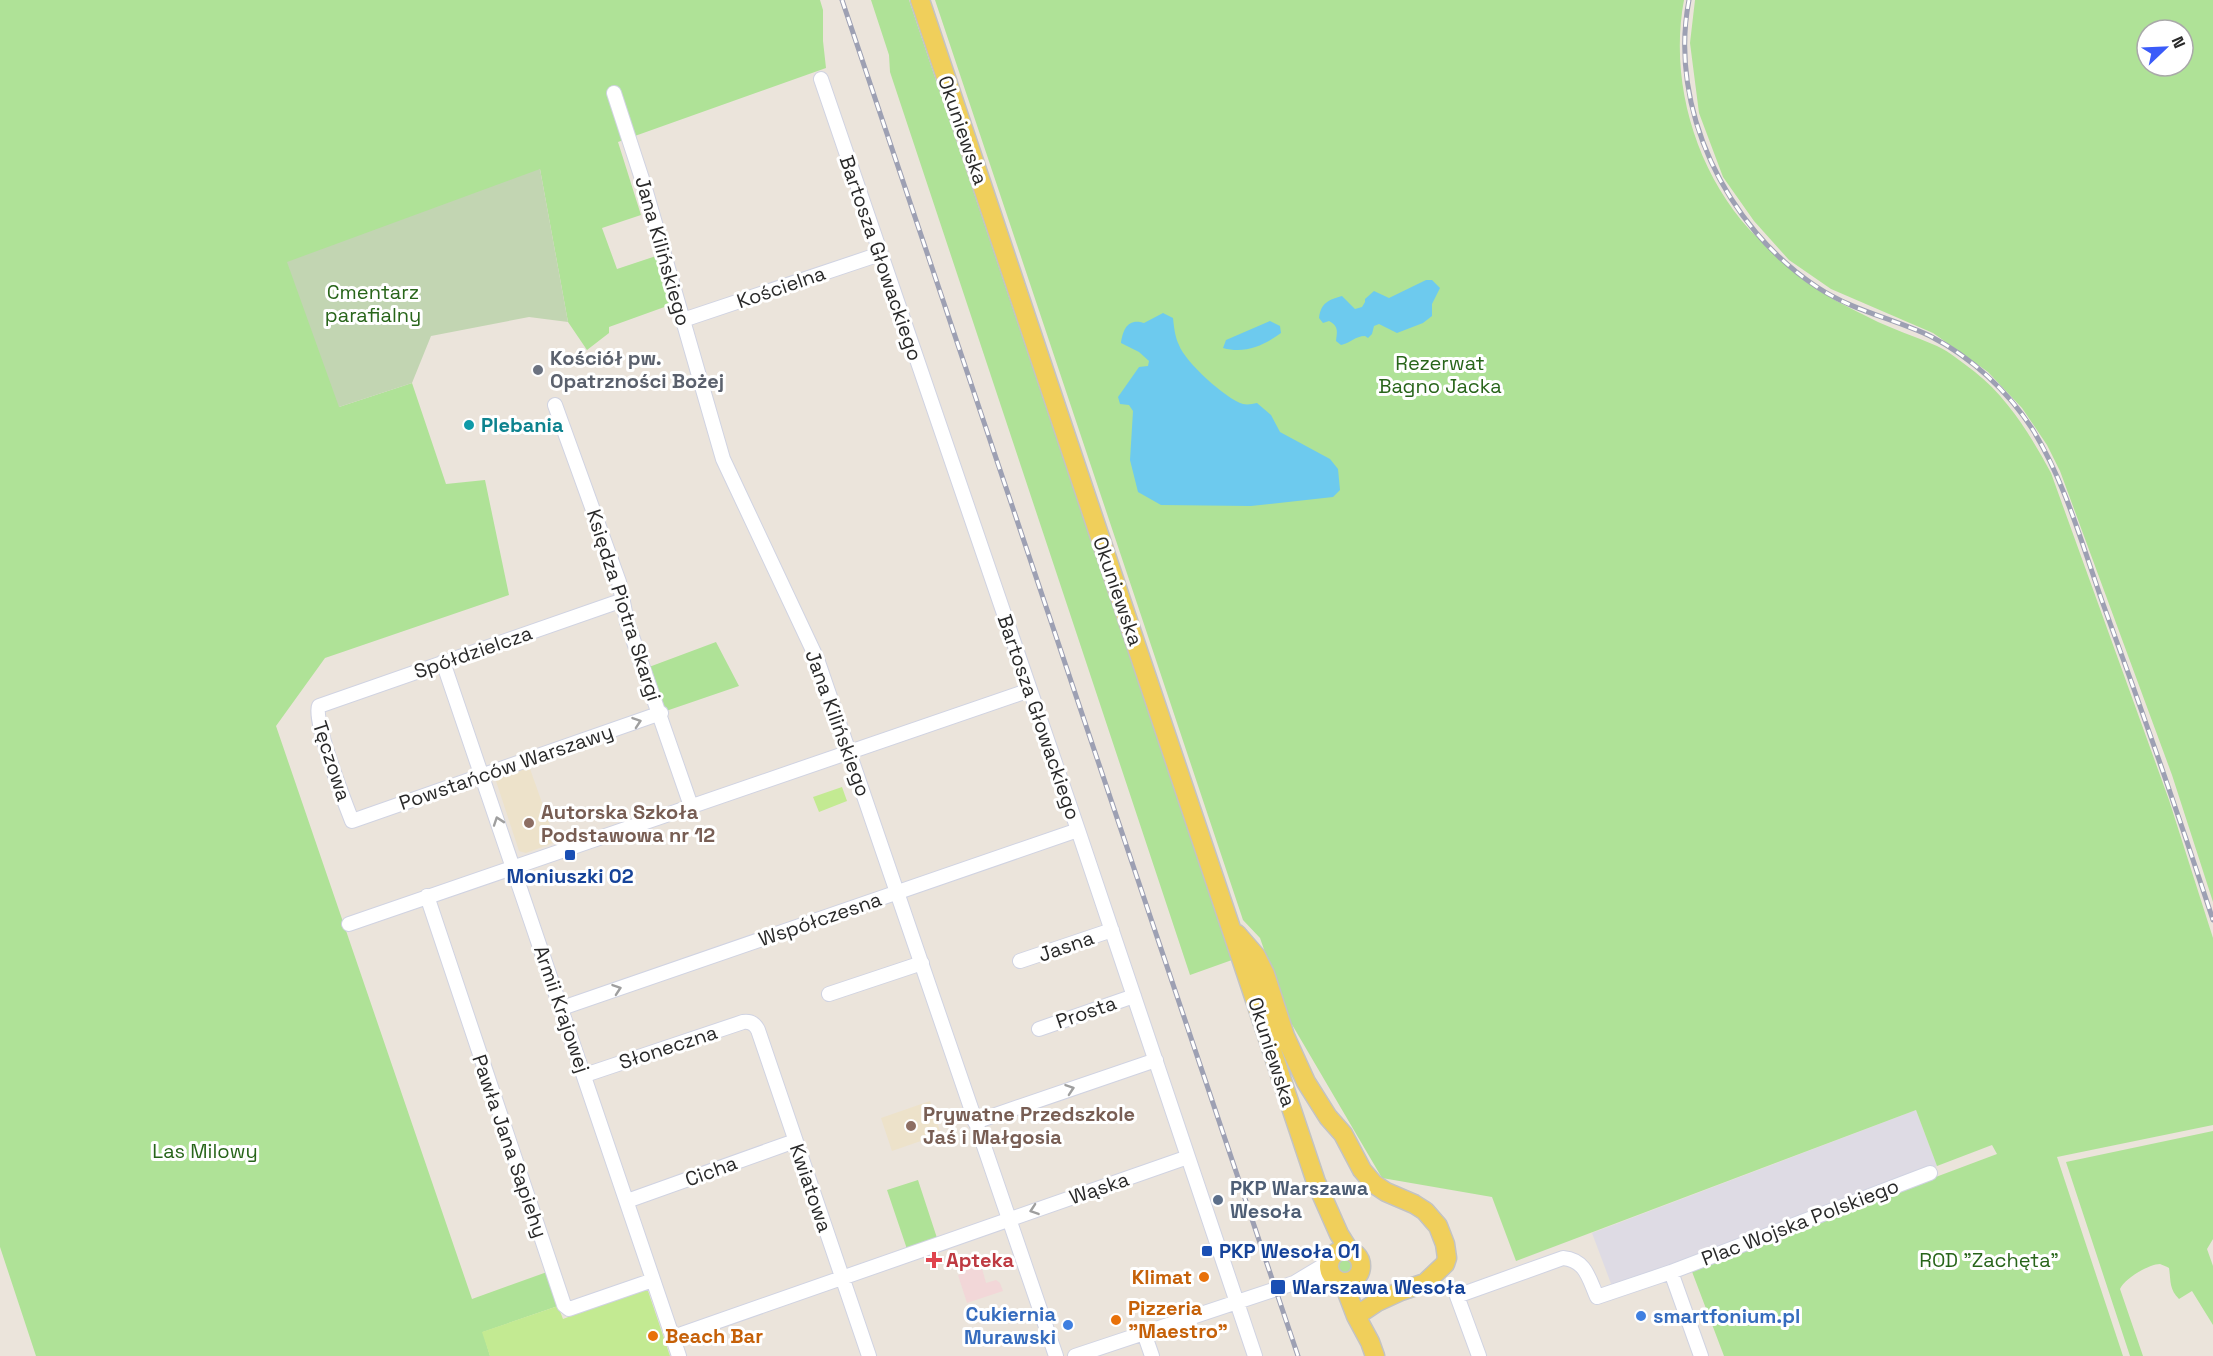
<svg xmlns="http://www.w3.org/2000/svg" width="2213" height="1356" font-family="'Space Grotesk',sans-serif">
  <rect width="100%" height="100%" fill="#ebe4db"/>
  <path fill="#dedbe4" d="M1916,1110l21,56 -324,123 -21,-56z"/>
  <path fill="#ede2ca" d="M529,766l27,76 -30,11 -7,-2 -23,-70 4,-6z
    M930,1101l11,33 -49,17 -11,-33z"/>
  <path fill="#f2d7d8" d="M974,1252l3,10 3,-1 6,22 10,-3 4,3 3,8 -36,12 -9,-28 3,-1 -4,-16z"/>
  <path fill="#afe297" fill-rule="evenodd" d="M0,0h820l3,10v31l3,27 -208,74 23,73 -39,13 15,41 39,-13 14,49 -61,22v6l-22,17 -19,-28 -28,-153 -201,238 73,-24 34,101 39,-4 24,115 -184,63 -49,68 196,573 75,-27 11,34 -75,26 7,24h-454l-36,-109z
    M871,0h38l323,960 -42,15 -300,-903 -1,-17z
    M935,0h749c-15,80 11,169 65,229 8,9 19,16 28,24 12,11 24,23 37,33 16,13 38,23 56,32 21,11 45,18 67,28 13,6 26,17 38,26 33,26 56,64 76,101l118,327 44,138v187l-156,32 66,199h-399l-33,-87 306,-115 -5,-9 -55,21 -21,-56 -400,151 -24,-64 -110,-19 -95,-162 -27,-78 -17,-18z
    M1695,0h518v902l-41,-127 -112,-304 -13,-26 -25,-37 -34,-36 -55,-39 -102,-44 -42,-29 -35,-39 -31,-44 -24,-64 -9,-70zM2147,30h36v36h-36z
    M716,642l23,44 -73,25 -17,-44z
    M2213,1131v108l-6,10 6,17v59l-21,-34 -13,8c-10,-10 -8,-18 -10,-31 -2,-1 -6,-3 -9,-4 -11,0 -36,15 -40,25l23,67h-13l-64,-194z
    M918,1180l19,58 -30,11 -20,-59z
    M1336 1266a9 9 0 1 1 18 0a9 9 0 1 1-18 0Z"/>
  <path fill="#c2d5b2" d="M540,169l28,153 -39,-5 -98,19 -19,47 -73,24 -52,-145z"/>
  <path fill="#c3ea92" d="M842,787l5,14 -28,11 -6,-15z
    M647,1288l23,68h-180l-8,-24 76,-26 5,13z"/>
  <path fill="#6dcaee" d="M1426,280h6l8,8 -8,16v12l-9,7 -26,10 -18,-9 -5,2 -2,8 -4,4 -3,-2c-10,0 -14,7 -24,9l-5,-4c1,-9 3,-15 -7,-20l-6,2 -4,-5c2,-15 9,-18 23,-22l13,13 7,-2 3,-5v-3l9,-8 15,7z
    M1163,313l10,5c1,9 2,19 6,27 6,17 47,54 64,59 5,1 9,0 14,-1l14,12 9,17 50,27 8,10 2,21 -7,7 -82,9 -90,-1 -23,-13 -8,-32 3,-49 -4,-6 -9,-1 -2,-7 21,-30 9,-1 1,-5 -10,-9 -18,-9c2,-14 7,-25 23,-20z
    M1270,321l10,5 1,7c-18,13 -36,21 -58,15l3,-8z"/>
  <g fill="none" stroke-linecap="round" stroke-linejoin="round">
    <g stroke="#d0d3e2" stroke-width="16">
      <path id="minor" d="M821,79l257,751 177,526
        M614,93l30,92 79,274 94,200 239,697
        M683,320l197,-66
        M555,405l64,177 8,40 64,184
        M623,600l-304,106c-7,13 26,97 33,115l309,-108
        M443,662l236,694
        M427,896l137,409 5,4 84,-29
        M349,924l681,-234
        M1020,961l92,-31
        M829,994l93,-31
        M562,1008l516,-178
        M1039,1029l95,-33
        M585,1075l158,-53c7,-1 12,2 15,8l111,326
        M975,1122l181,-62
        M627,1201l168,-60
        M1671,1272l30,84
        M1302,1282l32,-4
        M1144,1333l8,23
        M673,1337l515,-180
        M1075,1356l219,-73 35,-21
        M1479,1356l-22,-60 106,-38c23,2 26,21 34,39l74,-25 259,-99"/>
    </g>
    <g stroke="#c3c3c3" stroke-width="21">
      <path id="major" d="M920,0l396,1182 23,52 10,16
        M1237,934l19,22 9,18 20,62 21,46 22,35 15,17 19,36 12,14 12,8 28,12 11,7 13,15 7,18 2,14 -2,6 -20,19 -24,8 -24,11 -21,14
        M1329 1266a16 16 0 1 1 32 0a16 16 0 1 1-32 0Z
        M1343,1282l13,34 14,26 5,14"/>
    </g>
    <use href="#minor" stroke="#fff" stroke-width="14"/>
    <use href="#major" stroke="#f0cf5b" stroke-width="18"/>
    <g stroke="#9da0b3" stroke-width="5">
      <path id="rail" d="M842,0l456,1356
        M1689,0c-21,108 37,227 128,287 36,24 75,31 113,49 41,21 78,55 103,94 32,52 49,114 69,171 39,106 76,212 111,319"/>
    </g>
    <use href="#rail" stroke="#fff" stroke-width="3" stroke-dasharray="9" stroke-linecap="butt"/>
  </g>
  <defs><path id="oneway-chevron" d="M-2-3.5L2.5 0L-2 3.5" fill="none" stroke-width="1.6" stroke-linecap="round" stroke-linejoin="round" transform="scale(1.5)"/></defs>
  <g stroke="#9f9f9f">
    <use href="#oneway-chevron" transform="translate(637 722) rotate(-19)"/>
    <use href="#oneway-chevron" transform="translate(498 821) rotate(-109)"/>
    <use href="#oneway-chevron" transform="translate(617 989) rotate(-19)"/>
    <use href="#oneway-chevron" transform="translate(1070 1089) rotate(-19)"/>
    <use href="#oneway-chevron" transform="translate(1034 1210) rotate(161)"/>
  </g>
  <circle fill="#6b7280" stroke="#fff" stroke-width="2" cx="538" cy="370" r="6"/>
  <circle fill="#0f9aa8" stroke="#fff" stroke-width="2" cx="469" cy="425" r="6"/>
  <g fill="#8d6e63" stroke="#fff" stroke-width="2">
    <circle cx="529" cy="823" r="6"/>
    <circle cx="911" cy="1126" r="6"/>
  </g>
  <g fill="#1a4fb4" stroke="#fff" stroke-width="2">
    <rect x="564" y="849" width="12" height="12" rx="3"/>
    <rect x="1201" y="1245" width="12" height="12" rx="3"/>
    <rect x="1270" y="1279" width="16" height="16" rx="3"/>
  </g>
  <circle fill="#5c6f8a" stroke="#fff" stroke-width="2" cx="1218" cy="1200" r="6"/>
  <path fill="#e0444e" stroke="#fff" stroke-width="2" d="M931 1251h6v6h6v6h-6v6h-6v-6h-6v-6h6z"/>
  <g fill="#e8710a" stroke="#fff" stroke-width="2">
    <circle cx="1204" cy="1277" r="6"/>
    <circle cx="1116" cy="1320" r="6"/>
    <circle cx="653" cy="1336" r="6"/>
  </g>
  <g fill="#3f7fe0" stroke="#fff" stroke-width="2">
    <circle cx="1641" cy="1316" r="6"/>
    <circle cx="1068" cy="1325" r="6"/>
  </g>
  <g text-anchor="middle" stroke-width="6" stroke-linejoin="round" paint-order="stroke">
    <g font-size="20" fill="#292929" stroke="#fff">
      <text transform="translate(963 130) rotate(71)" y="7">Okuniewska</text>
      <text transform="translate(663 251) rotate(74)" y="7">Jana Kilińskiego</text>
      <text transform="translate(881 258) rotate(71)" y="7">Bartosza Głowackiego</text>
      <text transform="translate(781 287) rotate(-19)" y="7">Kościelna</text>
      <text transform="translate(1118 591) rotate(71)" y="7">Okuniewska</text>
      <text transform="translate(624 605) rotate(72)" y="7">Księdza Piotra Skargi</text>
      <text transform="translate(473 652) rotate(-19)" y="7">Spółdzielcza</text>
      <text transform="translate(1039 717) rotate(71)" y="7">Bartosza Głowackiego</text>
      <text transform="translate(838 723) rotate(70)" y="7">Jana Kilińskiego</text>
      <text transform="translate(332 761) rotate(72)" y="7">Tęczowa</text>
      <text transform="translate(506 767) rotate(-19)" y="7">Powstańców Warszawy</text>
      <text transform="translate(820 919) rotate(-19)" y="7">Współczesna</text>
      <text transform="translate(1066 946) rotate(-19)" y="7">Jasna</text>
      <text transform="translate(562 1009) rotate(71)" y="7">Armii Krajowej</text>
      <text transform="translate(1086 1012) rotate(-19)" y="7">Prosta</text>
      <text transform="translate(668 1047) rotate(-18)" y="7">Słoneczna</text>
      <text transform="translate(1272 1052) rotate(72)" y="7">Okuniewska</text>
      <text transform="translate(510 1146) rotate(71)" y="7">Pawła Jana Sapiehy</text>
      <text transform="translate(711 1171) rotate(-20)" y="7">Cicha</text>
      <text transform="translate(811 1188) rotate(71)" y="7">Kwiatowa</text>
      <text transform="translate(1099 1188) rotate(-19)" y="7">Wąska</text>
      <text transform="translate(1800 1222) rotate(-21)" y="7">Plac Wojska Polskiego</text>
    </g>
    <g font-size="20" fill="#28651a" stroke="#fff">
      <text x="373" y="299">Cmentarz<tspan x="373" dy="23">parafialny</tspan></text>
      <text x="1440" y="370">Rezerwat<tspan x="1440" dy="23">Bagno Jacka</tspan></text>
      <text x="205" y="1158">Las Milowy</text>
      <text x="1989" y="1267">ROD "Zachęta"</text>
    </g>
    <g font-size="20" font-weight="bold" fill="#5b616d" stroke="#fff" text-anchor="start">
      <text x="550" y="365">Kościół pw.<tspan x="550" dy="23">Opatrzności Bożej</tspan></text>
    </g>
    <g font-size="20" font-weight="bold" fill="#0d838f" stroke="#fff" text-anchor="start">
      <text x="481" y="432">Plebania</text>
    </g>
    <g font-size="20" font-weight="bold" fill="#785e54" stroke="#fff" text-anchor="start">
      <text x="541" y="819">Autorska Szkoła<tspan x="541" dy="23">Podstawowa nr 12</tspan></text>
      <text x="923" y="1121">Prywatne Przedszkole<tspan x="923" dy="23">Jaś i Małgosia</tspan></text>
    </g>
    <g font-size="20" font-weight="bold" fill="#164399" stroke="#fff" text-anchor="start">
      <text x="570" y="883" text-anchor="middle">Moniuszki 02</text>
      <text x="1219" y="1258">PKP Wesoła 01</text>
      <text x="1292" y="1294">Warszawa Wesoła</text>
    </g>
    <g font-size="20" font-weight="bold" fill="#4e5e75" stroke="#fff" text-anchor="start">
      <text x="1230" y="1195">PKP Warszawa<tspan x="1230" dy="23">Wesoła</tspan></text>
    </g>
    <g font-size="20" font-weight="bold" fill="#be3a42" stroke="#fff" text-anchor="start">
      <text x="946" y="1267">Apteka</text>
    </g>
    <g font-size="20" font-weight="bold" fill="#c56008" stroke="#fff" text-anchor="start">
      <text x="1192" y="1284" text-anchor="end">Klimat</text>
      <text x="1128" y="1315">Pizzeria<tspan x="1128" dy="23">"Maestro"</tspan></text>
      <text x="665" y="1343">Beach Bar</text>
    </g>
    <g font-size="20" font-weight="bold" fill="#366cbe" stroke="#fff" text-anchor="end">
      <text x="1056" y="1321">Cukiernia<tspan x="1056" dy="23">Murawski</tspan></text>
      <text x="1653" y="1323" text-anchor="start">smartfonium.pl</text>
    </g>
  </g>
  <g transform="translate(2165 48) rotate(67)"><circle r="28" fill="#ffffff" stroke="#a9a9a9" stroke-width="1.5"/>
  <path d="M0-4.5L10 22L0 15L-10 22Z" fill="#3a5bf9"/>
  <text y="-9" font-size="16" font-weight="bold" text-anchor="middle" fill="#292929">N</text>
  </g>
</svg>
